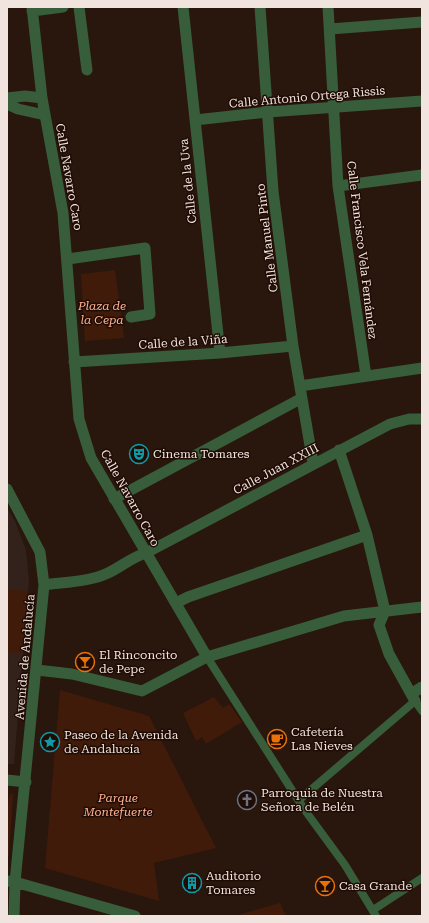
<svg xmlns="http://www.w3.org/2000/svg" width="429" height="923" font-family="'Roboto Serif',serif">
  <rect width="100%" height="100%" fill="#29160d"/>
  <path fill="#33211c" d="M7,508l8,13 11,29 3,30 -15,184h-7z"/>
  <path fill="#411b0a" d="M115,270l9,68 -39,3 -4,-67z
    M7,589l21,2 -5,62 -14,-1 -2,23z
    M60,690l89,26 67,132 -62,15 5,38 -114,-33z
    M214,697l9,11 6,-4 13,18 -36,22 -4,-7 -6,4 -13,-28z
    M10,794h3l-4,62 -2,2v-50z
    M280,903l6,13h-45v-2z"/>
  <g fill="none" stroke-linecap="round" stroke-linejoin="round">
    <path stroke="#375d3b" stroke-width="8" d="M207,657l97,152 41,56 31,51
      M299,800l116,-99 7,10
      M373,910l49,-32"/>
    <path stroke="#375d3b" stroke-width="11" d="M32,7l10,91 21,115 16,206 12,39 116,199
      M79,7l8,63
      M183,7l37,346
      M260,7l13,184 20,155 20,117
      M328,7l10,179 28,190
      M32,11l31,-4
      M330,29l92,-7
      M7,98l18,-2 17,2
      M7,104l11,5 27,6
      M195,120l73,-8 154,-11
      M338,186l84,-11
      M68,259l77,-11 5,66 -19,3
      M74,362l146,-9 73,-7
      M300,386l122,-18
      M339,450l28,85 18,76 -6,14 10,29 26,47
      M7,489l33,63 4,33 -29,297 -1,34
      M114,499l188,-101
      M44,585c20,-3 45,-3 64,-12 13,-6 24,-16 38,-20l244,-129 19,-5h13
      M176,603l12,-6 179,-62
      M37,670l35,4 70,17 65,-34 137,-41 78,-9
      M411,694l11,-7
      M7,780l19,2
      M7,881l8,1 120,34"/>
  </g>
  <defs>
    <g id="theatre-ring" transform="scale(1)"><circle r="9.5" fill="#1f0c05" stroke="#0f9aa8" stroke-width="1.5"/><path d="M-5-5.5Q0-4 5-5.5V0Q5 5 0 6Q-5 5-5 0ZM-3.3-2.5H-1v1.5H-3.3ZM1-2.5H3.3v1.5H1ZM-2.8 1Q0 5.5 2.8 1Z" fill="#0f9aa8"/></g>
    <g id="bar-ring" transform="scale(1)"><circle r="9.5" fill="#1f0c05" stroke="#e8710a" stroke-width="1.5"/><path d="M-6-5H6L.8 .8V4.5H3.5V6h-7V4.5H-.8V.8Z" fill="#e8710a"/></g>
    <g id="cafe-ring" transform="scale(1)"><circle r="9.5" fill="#1f0c05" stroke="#e8710a" stroke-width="1.5"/><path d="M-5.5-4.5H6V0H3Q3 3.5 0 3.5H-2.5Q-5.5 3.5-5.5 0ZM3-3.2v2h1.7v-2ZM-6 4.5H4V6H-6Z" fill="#e8710a"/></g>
    <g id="sight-ring" transform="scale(1)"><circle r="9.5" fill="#1f0c05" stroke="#0f9aa8" stroke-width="1.5"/><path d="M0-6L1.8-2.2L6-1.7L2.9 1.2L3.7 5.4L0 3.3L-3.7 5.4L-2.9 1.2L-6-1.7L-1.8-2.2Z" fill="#0f9aa8"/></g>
    <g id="church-ring" transform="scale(1)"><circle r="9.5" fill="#1f0c05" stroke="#6b7280" stroke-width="1.5"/><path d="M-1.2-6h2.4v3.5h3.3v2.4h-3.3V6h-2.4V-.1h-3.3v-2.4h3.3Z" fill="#6b7280"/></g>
    <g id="building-ring" transform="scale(1)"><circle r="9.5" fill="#1f0c05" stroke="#0f9aa8" stroke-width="1.5"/><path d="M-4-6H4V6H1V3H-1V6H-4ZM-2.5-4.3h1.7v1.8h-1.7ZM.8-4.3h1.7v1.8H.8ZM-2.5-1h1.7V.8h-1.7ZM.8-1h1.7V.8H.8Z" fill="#0f9aa8"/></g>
  </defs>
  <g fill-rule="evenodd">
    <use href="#theatre-ring" x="139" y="454"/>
    <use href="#bar-ring" x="85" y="662"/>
    <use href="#cafe-ring" x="277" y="739"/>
    <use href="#sight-ring" x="50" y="742"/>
    <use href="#church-ring" x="247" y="800"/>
    <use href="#building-ring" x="192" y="883"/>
    <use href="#bar-ring" x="325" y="886"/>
  </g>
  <g text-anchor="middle" stroke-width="3" stroke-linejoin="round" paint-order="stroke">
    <g font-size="12" fill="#f1e3dd" stroke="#1f0c05">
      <text transform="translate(307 97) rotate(-5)" y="4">Calle Antonio Ortega Rissis</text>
      <text transform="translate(69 177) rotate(80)" y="4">Calle Navarro Caro</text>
      <text transform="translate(188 181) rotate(-96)" y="4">Calle de la Uva</text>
      <text transform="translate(267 238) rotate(-97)" y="4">Calle Manuel Pinto</text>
      <text transform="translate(362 250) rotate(83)" y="4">Calle Francisco Vela Fernández</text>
      <text transform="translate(183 342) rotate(-4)" y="4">Calle de la Viña</text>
      <text transform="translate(276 469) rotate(-28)" y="4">Calle Juan XXIII</text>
      <text transform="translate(130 498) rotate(61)" y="4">Calle Navarro Caro</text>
      <text transform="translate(25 657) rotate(-85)" y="4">Avenida de Andalucía</text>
    </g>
    <g font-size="12" font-style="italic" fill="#feb190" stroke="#1f0c05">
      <text x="102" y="310">Plaza de<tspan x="102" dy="14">la Cepa</tspan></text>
      <text x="118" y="802">Parque<tspan x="118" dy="14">Montefuerte</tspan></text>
    </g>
    <g font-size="12" fill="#f1e3dd" stroke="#1f0c05" text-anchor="start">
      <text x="153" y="458">Cinema Tomares</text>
      <text x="99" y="659">El Rinconcito<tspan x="99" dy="14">de Pepe</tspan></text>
      <text x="291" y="736">Cafetería<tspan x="291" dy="14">Las Nieves</tspan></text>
      <text x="64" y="739">Paseo de la Avenida<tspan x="64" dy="14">de Andalucía</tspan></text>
      <text x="261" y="797">Parroquia de Nuestra<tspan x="261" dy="14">Señora de Belén</tspan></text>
      <text x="206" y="880">Auditorio<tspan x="206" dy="14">Tomares</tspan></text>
      <text x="339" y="890">Casa Grande</text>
    </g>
  </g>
  <rect width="429" height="923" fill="none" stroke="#f1e3dd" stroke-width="16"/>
</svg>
